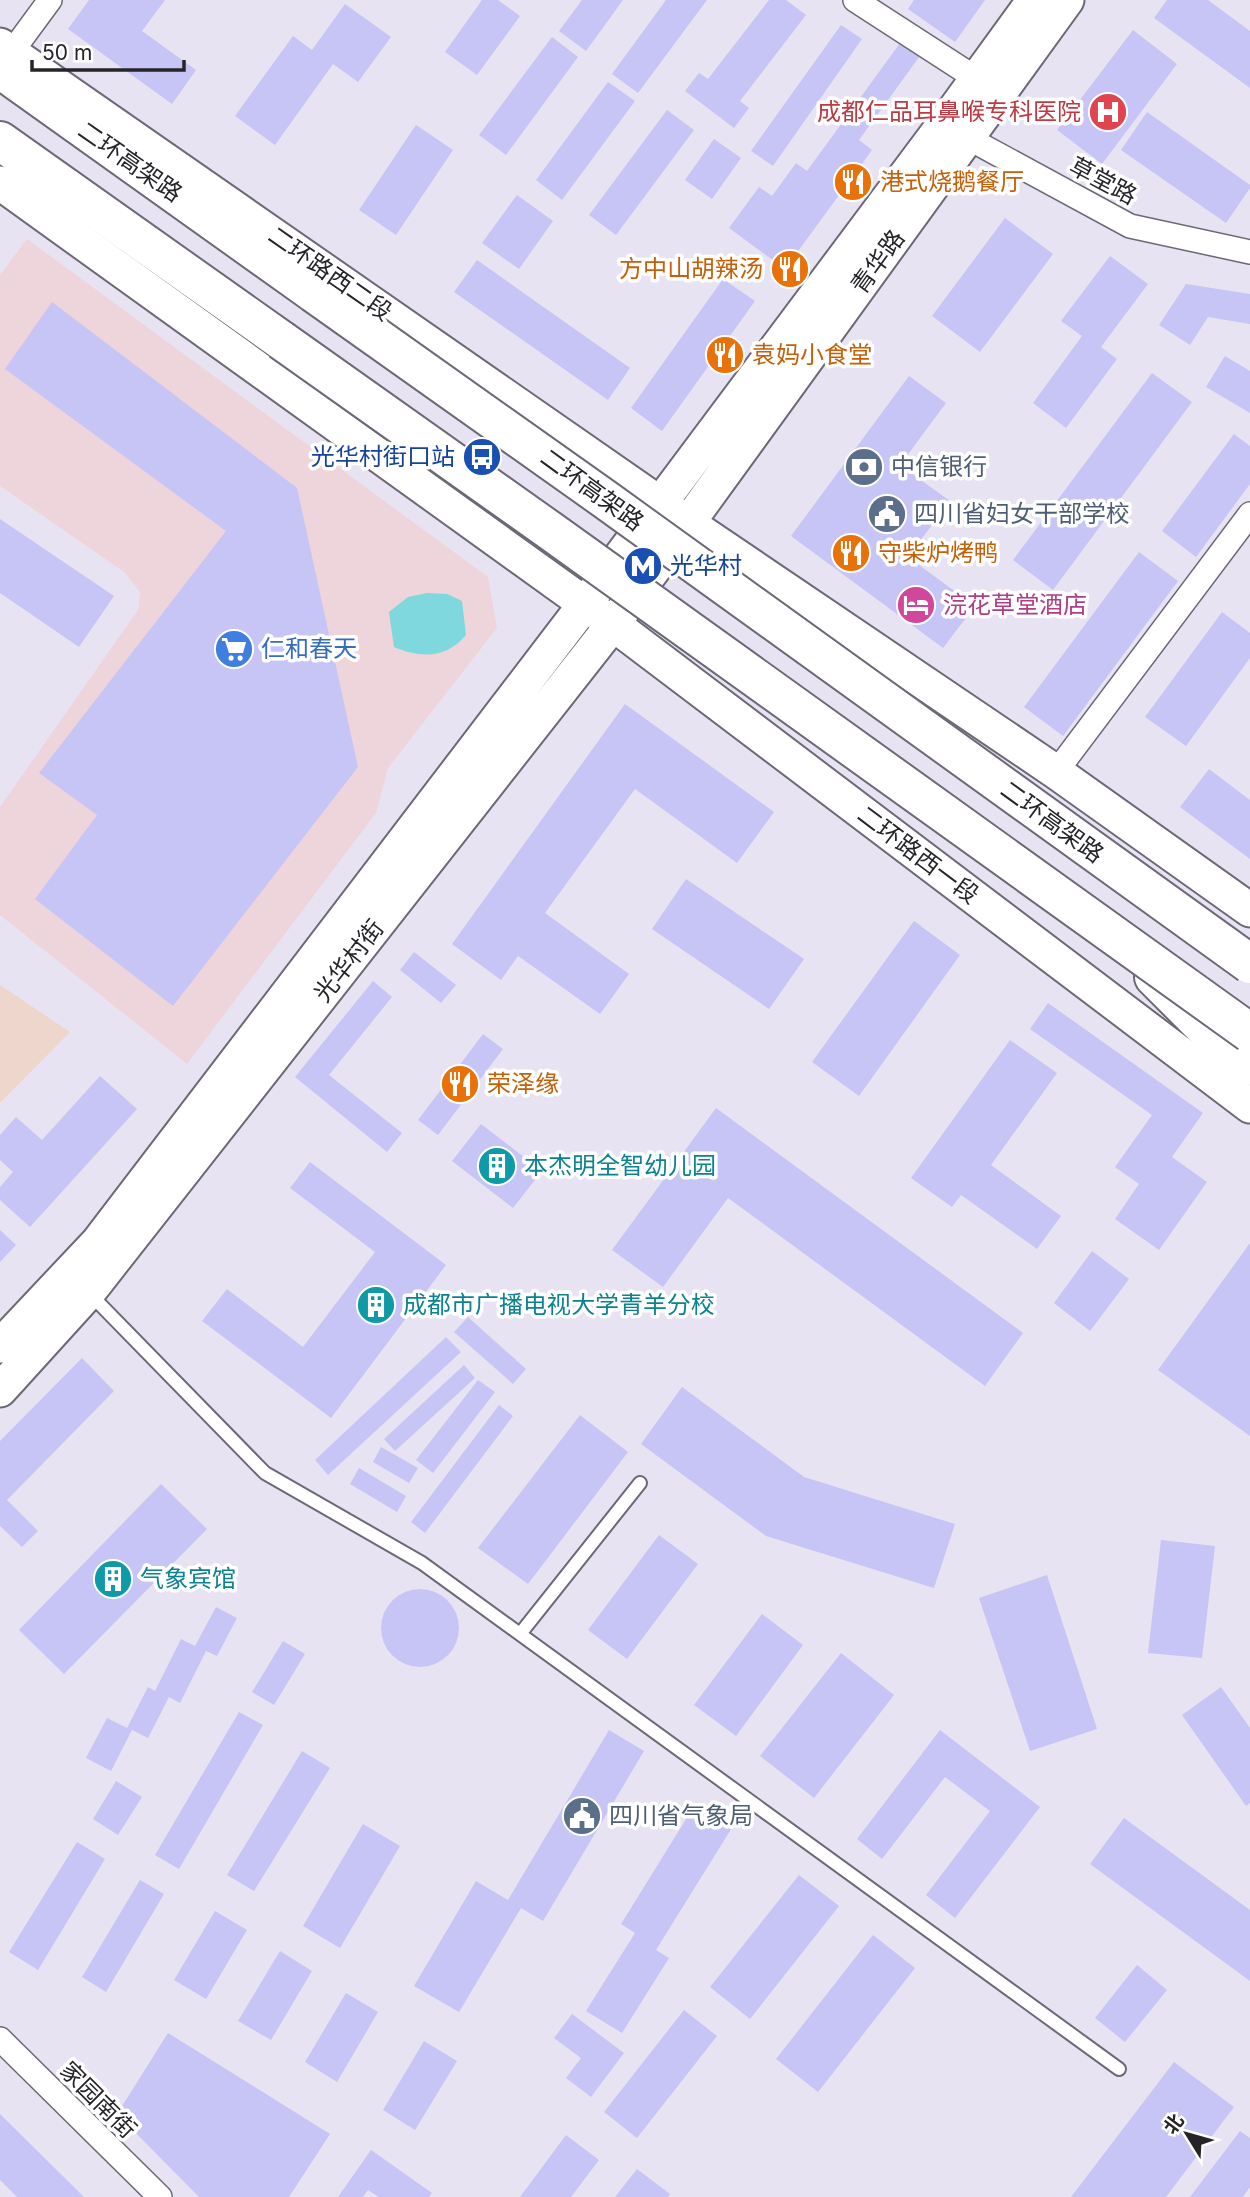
<svg xmlns="http://www.w3.org/2000/svg" width="1250" height="2197" font-family="Inter,'Noto Sans SC',sans-serif">
  <rect width="100%" height="100%" fill="#e8e3f2"/>
  <path fill="#eed4db" d="M27,239l461,338 9,51 -109,140 -12,45 -189,251 -187,-149v-108l138,-197 2,-18 -16,-20 -124,-86v-211z"/>
  <path fill="#eed6cc" d="M0,985l70,47 -70,71z"/>
  <path fill="#7ed8de" d="M427,593l20,1 15,7 4,34c-20,24 -46,23 -72,12l-5,-35 19,-15z"/>
  <path fill="#c7c4f6" d="M89,0h76l-23,31 54,39 -24,34 -104,-75z
    M482,0h16l22,16 -43,59 -32,-23z
    M582,0h41l-37,51 -27,-20z
    M666,0h41l-69,93 -26,-19z
    M769,0h17l20,15 -66,86 9,7 -15,20 -49,-37 14,-18 9,6z
    M914,0h71l-30,42 -47,-33z
    M1167,0h41l42,31v57l-96,-70z
    M345,4l46,33 -33,45 -25,-18 -58,81 -40,-29 58,-80 19,14z
    M841,25l21,14 -89,127 -22,-15z
    M1133,30l44,34 -75,100 -45,-34z
    M552,37l26,20 -72,98 -27,-20z
    M903,39l19,14 -63,87 13,10 -87,119 -56,-41 30,-41 13,9 24,-33 11,8z
    M608,82l27,19 -73,99 -26,-20z
    M667,110l27,20 -78,105 -27,-20z
    M1147,112l103,73v3l-24,35 -105,-73z
    M416,125l37,25 -57,85 -37,-25z
    M714,139l27,19 -29,41 -27,-19z
    M517,195l36,26 -34,48 -37,-26z
    M1005,218l48,36 -73,98 -48,-36z
    M1110,256l38,28 -47,63 16,12 -51,69 -33,-25 49,-67 -21,-15z
    M477,260l153,108 -22,32 -154,-108z
    M723,279l32,22 -93,130 -31,-23z
    M1186,284l64,10v30l-42,-7 -18,28 -31,-20z
    M52,302l245,186 61,279 -185,239 -138,-107 62,-84 -58,-42 187,-242 -221,-162z
    M1225,356l25,15v42l-44,-26z
    M1152,373l40,29 -139,188 -40,-30z
    M909,376l37,27 -46,62 50,36 -42,56 67,49 -32,42 -152,-112z
    M1234,434l16,12v38l-54,73 -34,-26z
    M0,519l114,77 -35,51 -79,-54z
    M1139,552l39,29 -115,155 -39,-29z
    M1222,612l28,21v25l-64,88 -41,-29z
    M625,704l149,108 -37,51 -102,-74 -90,124 84,61 -29,40 -82,-58 -17,24 -49,-36z
    M1209,769l41,31v59l-70,-52z
    M686,879l118,80 -35,50 -117,-80z
    M914,921l46,34 -101,141 -47,-34z
    M414,952l42,33 -15,18 -41,-33z
    M373,981l19,16 -63,78 73,58 -15,19 -92,-75z
    M1048,1003l155,110 -31,44 35,25 -48,68 -44,-31 24,-35 -24,-17 37,-52 -122,-86z
    M483,1034l20,15 -65,86 -20,-15z
    M1010,1040l47,33 -66,92 70,51 -24,33 -76,-54 -9,12 -41,-29z
    M100,1076l37,33 -107,118 -30,-27v-13l13,-15 -13,-12v-25l16,-18 26,23z
    M716,1108l307,225 -38,53 -257,-188 -65,89 -51,-37z
    M481,1124l61,47 -29,37 -61,-47z
    M310,1162l136,103 -115,153 -129,-97 25,-32 76,58 72,-95 -85,-64z
    M0,1230l16,15 -16,17z
    M1250,1243v193l-92,-66z
    M1092,1251l37,28 -39,52 -36,-28z
    M468,1317l58,52 -13,15 -59,-52z
    M446,1337l15,15 -133,123 -13,-15z
    M82,1358l32,33 -107,109 31,31 -16,16 -22,-21v-85z
    M464,1365l11,13 -80,73 -11,-12z
    M478,1380l17,12 -62,81 -17,-13z
    M682,1387l122,90 151,47 -21,64 -168,-52 -125,-92z
    M499,1405l14,11 -88,117 -14,-11z
    M580,1415l48,37 -100,132 -50,-36z
    M381,1447l37,21 -9,15 -36,-21z
    M359,1468l47,28 -9,16 -47,-28z
    M161,1484l46,45 -143,145 -45,-44z
    M659,1535l39,29 -71,95 -39,-29z
    M1161,1540l54,6 -13,112 -54,-5z
    M1047,1575l50,154 -67,22 -51,-153z
    M381 1628a39 39 0 1 1 78 0a39 39 0 1 1-78 0Z
    M216,1607l21,11 -20,38 -11,-5 -26,52 -11,-6 -21,41 -16,-8 -21,41 -25,-13 21,-40 20,10 21,-41 7,4 26,-52 14,7z
    M762,1614l41,31 -67,91 -42,-31z
    M283,1641l22,13 -31,51 -22,-13z
    M841,1653l53,42 -80,103 -54,-42z
    M1221,1687l29,41v75l-4,3 -64,-91z
    M239,1712l24,13 -84,144 -24,-14z
    M609,1730l35,21 -101,170 -22,-13 -62,104 -45,-26 62,-105 32,19z
    M940,1730l100,77 -85,111 -29,-23 64,-84 -45,-34 -63,82 -25,-20z
    M302,1751l28,17 -76,123 -27,-16z
    M116,1781l26,16 -24,38 -25,-16z
    M696,1803l37,23 -77,124 13,8 -47,75 -36,-22 49,-78 -14,-9z
    M1124,1818l126,92v71l-160,-117z
    M363,1824l37,22 -60,102 -37,-22z
    M77,1842l28,17 -67,111 -29,-18z
    M799,1875l40,31 -89,113 -40,-32z
    M140,1880l24,14 -58,98 -24,-15z
    M215,1911l32,19 -41,69 -32,-19z
    M873,1935l42,33 -97,124 -42,-33z
    M280,1951l32,20 -41,69 -33,-19z
    M1137,1965l30,25 -42,52 -30,-24z
    M346,1993l32,19 -41,70 -32,-20z
    M684,2010l33,26 -80,102 -33,-26z
    M572,2014l52,39 -33,44 -25,-19 15,-20 -27,-20z
    M168,2033l162,101 -41,63h-90l-82,-83z
    M424,2041l33,20 -42,69 -32,-20z
    M1174,2062l60,45 -68,90h-95z
    M0,2114l84,83h-67l-17,-17z
    M1240,2131l10,7v49l-7,10h-53z
    M566,2135l33,25 -28,37h-51z
    M371,2150l61,43 -3,4h-50l-11,-7 -5,7h-25z
    M637,2169l33,25 -2,3h-53z"/>
  <g fill="none" stroke-linecap="round" stroke-linejoin="round">
    <g stroke="#6d6875" stroke-width="16">
      <path id="service" d="M89,1293l176,180 157,90 697,506
        M520,1634l120,-151"/>
    </g>
    <g stroke="#6d6875" stroke-width="26">
      <path id="minor" d="M855,0l122,79
        M11,53l39,-53
        M955,131l175,95 120,26
        M1056,772l194,-258
        M0,2039l160,158"/>
    </g>
    <g stroke="#6d6875" stroke-width="37">
      <path id="secondary" d="M0,45l688,478 368,249 194,138
        M0,183l613,441 637,482
        M0,1346l98,-104 487,-638 359,-480 90,-124
        M0,1390l88,-97 525,-669 75,-101 379,-523"/>
    </g>
    <g stroke="#6d6875" stroke-width="42">
      <path id="trunk" d="M0,69l314,224
        M0,141l281,199
        M1154,977l59,59 37,30"/>
    </g>
    <use href="#service" stroke="#fff" stroke-width="12"/>
    <use href="#minor" stroke="#fff" stroke-width="23"/>
    <use href="#secondary" stroke="#fff" stroke-width="33"/>
    <use href="#trunk" stroke="#fff" stroke-width="38"/>
    <g stroke="#6d6875" stroke-width="42" stroke-linecap="butt">
      <path id="trunk-bridge" d="M314,293l292,207 644,464
        M281,340l271,192 698,501"/>
    </g>
    <use href="#trunk-bridge" stroke="#fff" stroke-width="38"/>
  </g>
  <defs>
    <g id="hospital-disc" transform="scale(2.0125)"><circle r="9.5" fill="#e0444e" stroke="#fff"/><path d="M-5-5h3v3.5h4V-5h3V5h-3V1.5h-4V5h-3Z" fill="#fff"/></g>
    <g id="restaurant-disc" transform="scale(2.0125)"><circle r="9.5" fill="#e8710a" stroke="#fff"/><path d="M-5-6h1v4h1v-4h1v4h1v-4h1v5L-1.5 .5V6h-2V.5L-5-1ZM5-6V6H3V1.5H1.5Q1.5-4 5-6Z" fill="#fff"/></g>
    <g id="bus-disc" transform="scale(2.0125)"><circle r="9.5" fill="#1a4fb4" stroke="#fff"/><path d="M-5-6H5V4H4V6H2V4H-2V6H-4V4H-5ZM-3.5-4V0h7V-4ZM-3.5 1.2v1.5H-2V1.2ZM2 1.2v1.5H3.5V1.2Z" fill="#fff"/></g>
    <g id="bank-disc" transform="scale(2.0125)"><circle r="9.5" fill="#5c6f8a" stroke="#fff"/><path d="M-6-4H6V4H-6ZM0-2.3a2.3 2.3 0 1 0 0 4.6a2.3 2.3 0 1 0 0-4.6Z" fill="#fff"/></g>
    <g id="civic-disc" transform="scale(2.0125)"><circle r="9.5" fill="#5c6f8a" stroke="#fff"/><path d="M-.6-6.5H3V-4.5H.6V-3L4-1V1h2V6H-6V1h2V-1L-.6-3ZM-1.2 2.5V6h2.4V2.5Z" fill="#fff"/></g>
    <g id="metro-disc" transform="scale(2.0125)"><circle r="9.5" fill="#1a4fb4" stroke="#fff"/><path d="M-5.5 5V-5H-3L0 0L3-5H5.5V5H3V-.5L0 4L-3-.5V5Z" fill="#fff"/></g>
    <g id="hotel-disc" transform="scale(2.0125)"><circle r="9.5" fill="#d1479c" stroke="#fff"/><path d="M-6-4.5h1.5V1H6V5H4.5V3h-9V5H-6ZM-4 0a1.8 1.8 0 1 1 3.6 0ZM.5 0V-2.5h3Q6-2.5 6 0Z" fill="#fff"/></g>
    <g id="supermarket-disc" transform="scale(2.0125)"><circle r="9.5" fill="#3f7fe0" stroke="#fff"/><path d="M-6-5.5h2.5l.6 2H6L4.5 2H-2.5L-4.4-4H-6ZM-1.5 3.2a1.3 1.3 0 1 0 .1 0ZM3 3.2a1.3 1.3 0 1 0 .1 0Z" fill="#fff"/></g>
    <g id="building-disc" transform="scale(2.0125)"><circle r="9.5" fill="#0f9aa8" stroke="#fff"/><path d="M-4-6H4V6H1V3H-1V6H-4ZM-2.5-4.3h1.7v1.8h-1.7ZM.8-4.3h1.7v1.8H.8ZM-2.5-1h1.7V.8h-1.7ZM.8-1h1.7V.8H.8Z" fill="#fff"/></g>
  </defs>
  <g fill-rule="evenodd">
    <use href="#hospital-disc" x="1108" y="112"/>
    <use href="#restaurant-disc" x="853" y="182"/>
    <use href="#restaurant-disc" x="790" y="269"/>
    <use href="#restaurant-disc" x="725" y="355"/>
    <use href="#bus-disc" x="482" y="457"/>
    <use href="#bank-disc" x="864" y="467"/>
    <use href="#civic-disc" x="887" y="514"/>
    <use href="#restaurant-disc" x="851" y="553"/>
    <use href="#metro-disc" x="643" y="566"/>
    <use href="#hotel-disc" x="916" y="605"/>
    <use href="#supermarket-disc" x="234" y="649"/>
    <use href="#restaurant-disc" x="460" y="1084"/>
    <use href="#building-disc" x="497" y="1166"/>
    <use href="#building-disc" x="376" y="1305"/>
    <use href="#building-disc" x="113" y="1579"/>
    <use href="#civic-disc" x="582" y="1816"/>
  </g>
  <g text-anchor="middle" stroke-width="7" stroke-linejoin="round" paint-order="stroke">
    <g font-size="24" fill="#be3a42" stroke="#fff" text-anchor="end">
      <text x="1081" y="120">成都仁品耳鼻喉专科医院</text>
    </g>
    <g font-size="24" fill="#262429" stroke="#fff">
      <text transform="translate(130 162) rotate(35)" y="8">二环高架路</text>
      <text transform="translate(1103 181) rotate(28)" y="8">草堂路</text>
      <text transform="translate(878 262) rotate(-54)" y="8">青华路</text>
      <text transform="translate(330 274) rotate(35)" y="8">二环路西二段</text>
      <text transform="translate(592 490) rotate(36)" y="8">二环高架路</text>
      <text transform="translate(1052 822) rotate(36)" y="8">二环高架路</text>
      <text transform="translate(918 855) rotate(37)" y="8">二环路西一段</text>
      <text transform="translate(349 961) rotate(-52)" y="8">光华村街</text>
      <text transform="translate(98 2100) rotate(45)" y="8">家园南街</text>
    </g>
    <g font-size="24" fill="#c56008" stroke="#fff" text-anchor="start">
      <text x="880" y="190">港式烧鹅餐厅</text>
      <text x="763" y="277" text-anchor="end">方中山胡辣汤</text>
      <text x="752" y="363">袁妈小食堂</text>
      <text x="878" y="561">守柴炉烤鸭</text>
      <text x="487" y="1092">荣泽缘</text>
    </g>
    <g font-size="24" fill="#164399" stroke="#fff" text-anchor="end">
      <text x="455" y="465">光华村街口站</text>
      <text x="670" y="574" text-anchor="start">光华村</text>
    </g>
    <g font-size="24" fill="#4e5e75" stroke="#fff" text-anchor="start">
      <text x="891" y="475">中信银行</text>
      <text x="914" y="522">四川省妇女干部学校</text>
      <text x="609" y="1824">四川省气象局</text>
    </g>
    <g font-size="24" fill="#b23c85" stroke="#fff" text-anchor="start">
      <text x="943" y="613">浣花草堂酒店</text>
    </g>
    <g font-size="24" fill="#366cbe" stroke="#fff" text-anchor="start">
      <text x="261" y="657">仁和春天</text>
    </g>
    <g font-size="24" fill="#0d838f" stroke="#fff" text-anchor="start">
      <text x="524" y="1174">本杰明全智幼儿园</text>
      <text x="403" y="1313">成都市广播电视大学青羊分校</text>
      <text x="140" y="1587">气象宾馆</text>
    </g>
  </g>
  <g transform="translate(1187 2134) rotate(307)" stroke="#ffffff" stroke-width="5" paint-order="stroke">
  <path d="M0-5L12 26L0 18L-12 26Z" fill="#262429"/>
  <text y="-10" font-size="19" font-weight="bold" text-anchor="middle" fill="#262429">北</text>
  </g>
  <path d="M32 60v10h152v-10" fill="none" stroke="#262429" stroke-width="3.5"/>
  <text x="42" y="60" font-size="21" fill="#262429" stroke="#ffffff" stroke-width="5" paint-order="stroke">50 m</text>
</svg>
